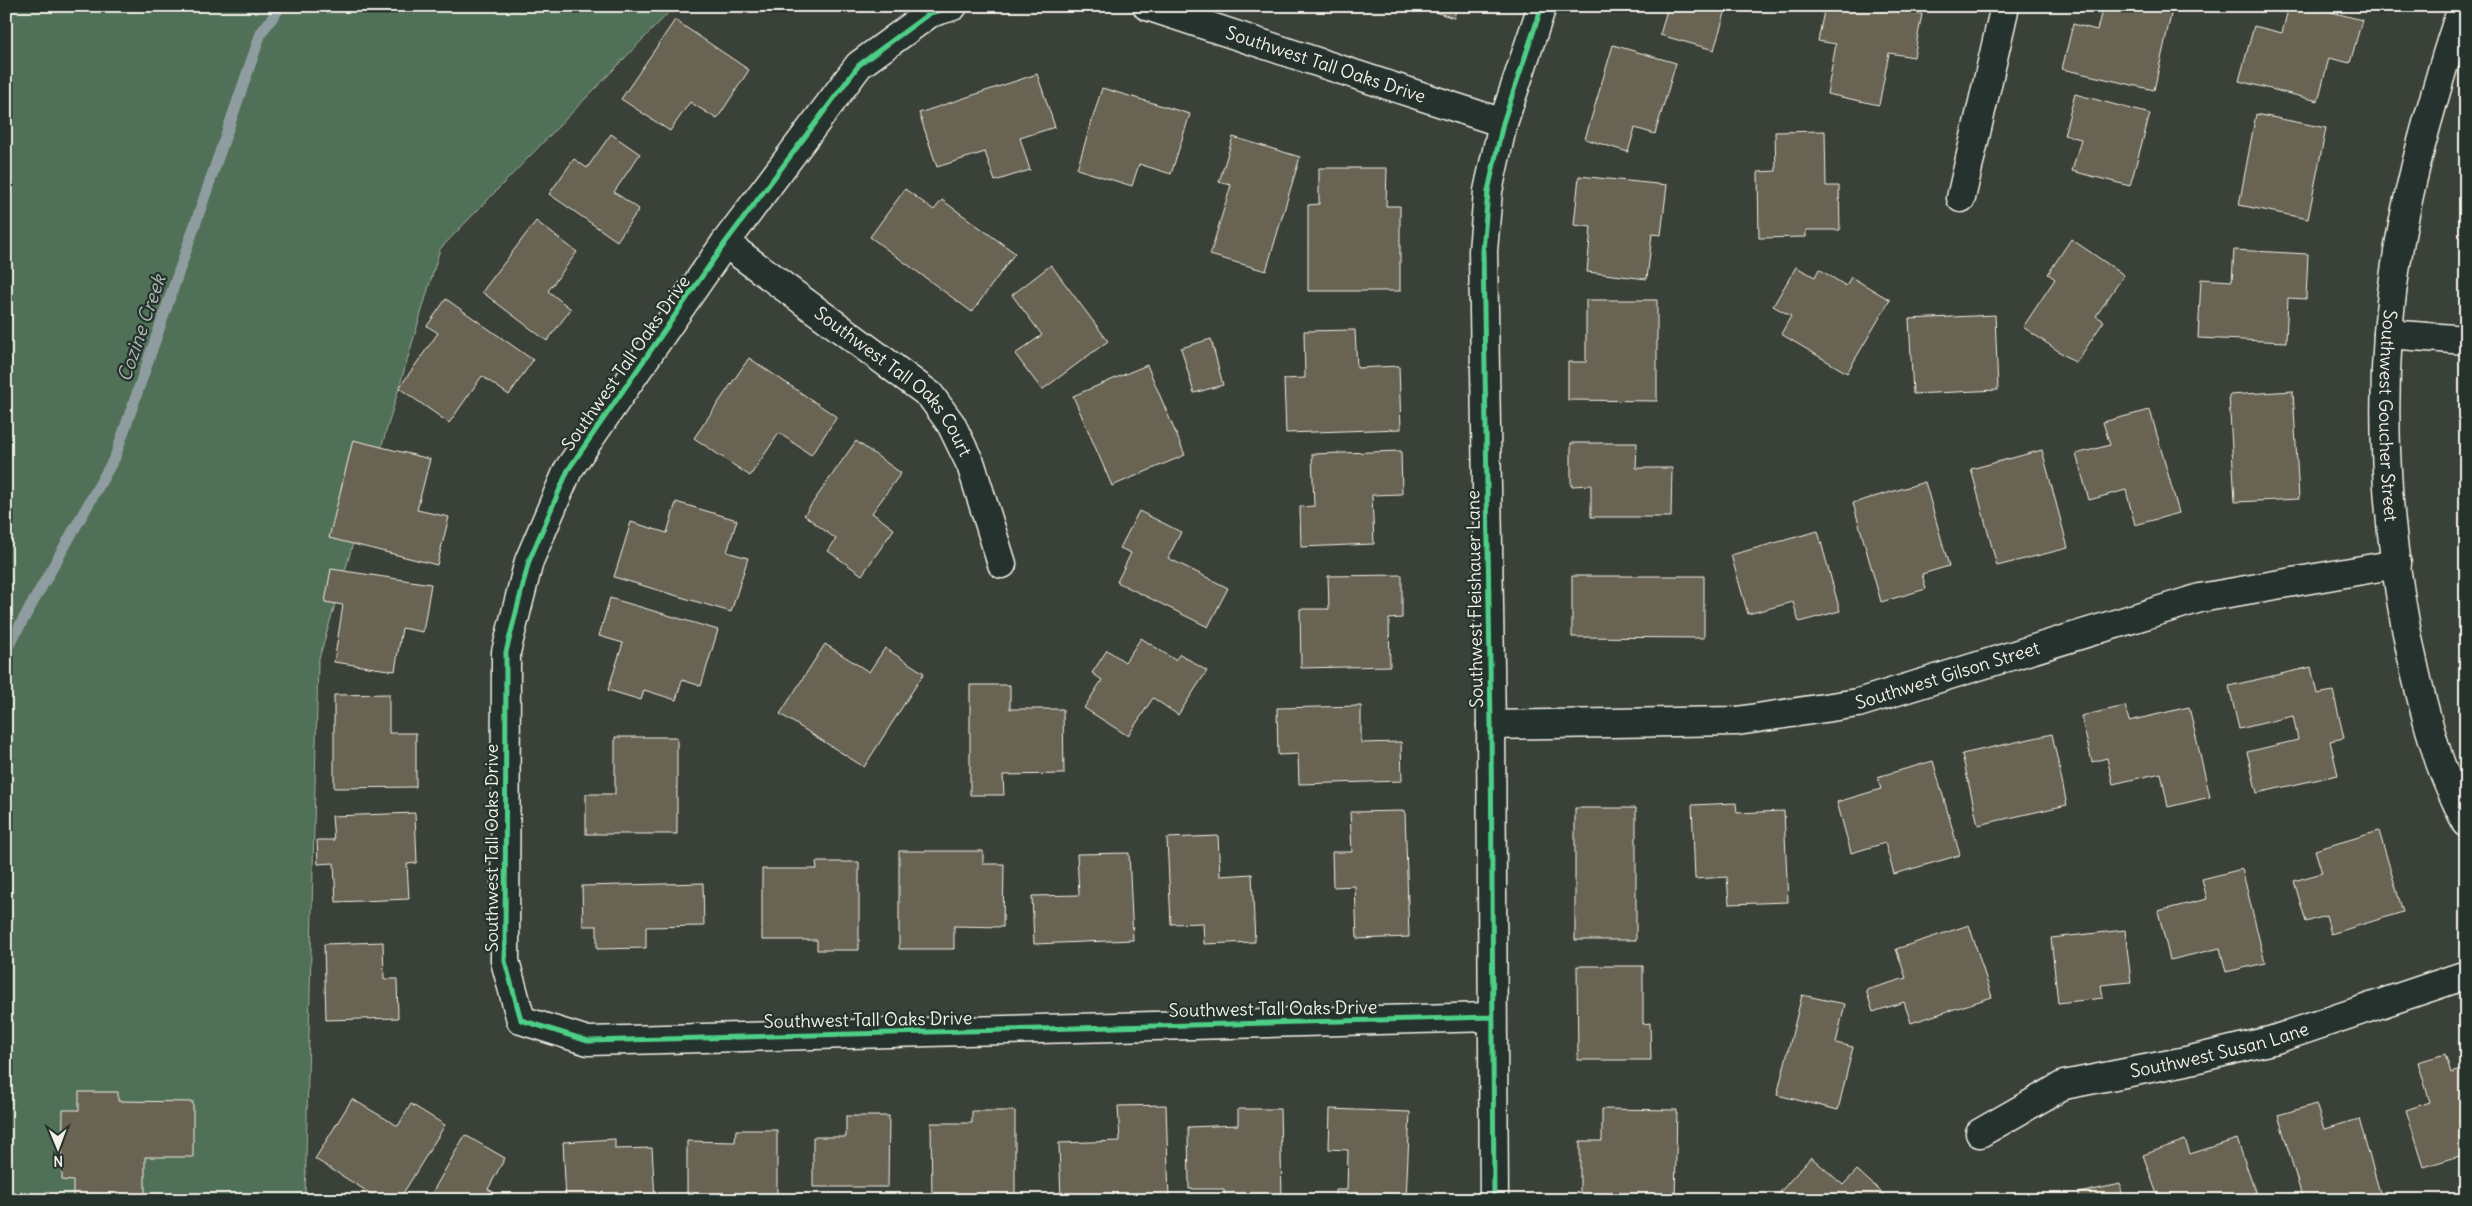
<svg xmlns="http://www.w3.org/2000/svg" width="2472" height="1206" font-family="Delius,sans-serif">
  <rect width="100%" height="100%" fill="#3a4138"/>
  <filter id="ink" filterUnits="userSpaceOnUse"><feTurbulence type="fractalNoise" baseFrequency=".02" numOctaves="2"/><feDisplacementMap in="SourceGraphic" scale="10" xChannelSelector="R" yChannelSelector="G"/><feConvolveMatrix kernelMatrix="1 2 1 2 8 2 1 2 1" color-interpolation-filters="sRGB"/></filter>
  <g filter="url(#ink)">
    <path fill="#517058" stroke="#a2b0a0" d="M6,6h669l-235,243 -122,413 -13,538h-299z"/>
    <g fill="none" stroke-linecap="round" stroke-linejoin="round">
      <path stroke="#8f9da0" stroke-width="11" d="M6,650l109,-193 146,-424 20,-27"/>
    </g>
    <path fill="#696352" stroke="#f4f1e8" d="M1416,6h41l-3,12z
      M1668,6h59l-13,44 -54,-15z
      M1825,6h55l42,8 -8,43 -25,-4 -10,52 -52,-11 9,-50 -18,-3z
      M2103,6l12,3 1,-3h57l-19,84 -92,-21 11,-45 24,6z
      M2289,6h19l54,14 -12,43 -21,-5 -11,43 -79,-20 15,-55 28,7z
      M675,20l74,50 -32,49 -27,-17 -20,29 -49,-32z
      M1613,45l63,18 -21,71 -20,-6 -7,24 -43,-13z
      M1037,74l18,53 -35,11 10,32 -35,11 -10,-29 -48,15 -18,-54z
      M1102,88l88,26 -19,60 -32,-10 -7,22 -55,-17z
      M2075,94l75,20 -20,72 -58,-15 9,-32 -17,-4z
      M2256,114l70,14 -18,91 -69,-14z
      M1825,131l1,55h13l1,44h-34v7l-47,1 -1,-66 18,-1 -1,-39z
      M611,134l29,20 -26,38 25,17 -22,32 -68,-47 25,-35 13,9z
      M1233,137l67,20 -34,114 -56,-16 21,-70 -12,-3z
      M1319,168h68l-1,38h14v85h-92v-86l11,-1z
      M1579,176l88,9 -6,50 -9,-1 -5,45 -60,-7 4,-45 -17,-2z
      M905,189l29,21 8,-10 73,53 -43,59 -102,-75z
      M536,221l41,31 -29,39 23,18 -24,32 -65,-49z
      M2071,239l53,36 -28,41 8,5 -28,42 -53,-36 32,-48 -7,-5z
      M2234,250l74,4 -2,45 -18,-1 -2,44 -88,-4 3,-59 31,2z
      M1051,265l57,76 -66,49 -27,-36 27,-19 -30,-40z
      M1796,267l19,10 4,-8 27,17 5,-9 39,23 -43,73 -66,-39 10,-18 -18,-10z
      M446,299l87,61 -24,35 -27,-19 -33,47 -50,-35 39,-55 -11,-7z
      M1586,300h71v101l-89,-1v-38h18z
      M1995,315l3,75 -85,4 -4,-75z
      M1355,330l2,38 42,-2 2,63 -115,4 -2,-54 21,-1 -1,-47z
      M1211,339l12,46 -29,8 -13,-45z
      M749,358l88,59 -26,38 -32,-22 -29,43 -56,-38z
      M1147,365l38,90 -73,31 -39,-90z
      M2293,391l6,108 -64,3 -6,-107z
      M2150,410l29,103 -44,12 -9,-35 -37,10 -13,-46 34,-9 -7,-23z
      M353,440l77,19 -13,51 32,7 -12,48 -108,-27z
      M856,441l45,32 -29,40 22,16 -32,46 -34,-24 8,-12 -32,-24z
      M1571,443h66l-1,25h36l-1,49h-80v-32l-20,1z
      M2042,450l26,98 -71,18 -26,-97z
      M1401,451l1,43 -30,1 2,49 -73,3 -1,-40 14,-1 -2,-52z
      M1925,482l24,84 -27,8 4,15 -45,13 -28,-99z
      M676,502l61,18 -10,32 21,6 -17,54 -117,-35 17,-55 36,11z
      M1139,511l42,21 -13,26 60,30 -20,39 -91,-45 14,-29 -11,-5z
      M1818,531l22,80 -41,11 -6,-20 -45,12 -17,-59z
      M331,569l100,15 -8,48 -21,-4 -7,43 -61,-9 9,-57 -18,-3z
      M1402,575v43l-13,1 1,47 -89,2 -1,-59h29l-1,-33z
      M1572,576h132v62l-132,-1z
      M610,598l108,32 -17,56 -19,-6 -6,20 -32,-10 -3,10 -33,-10 15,-47 -24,-7z
      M1141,638l34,22 5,-6 27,17 -29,44 -25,-17 -25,38 -44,-28 18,-28 -10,-7 15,-23 18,12z
      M825,644l44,28 16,-24 39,25 -60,94 -84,-53z
      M2311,667l6,27 16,-3 11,47 -14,3 8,34 -81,18 -10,-41 51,-12 -5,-24 -54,13 -10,-43z
      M970,685h40v24h53l1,65 -61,1 1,20h-34z
      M389,694v39h27v54l-82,1v-93z
      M1361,706v37l40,-1 1,39 -103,3 -1,-30 -20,1 -1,-47z
      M2125,706l4,15 60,-14 21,90 -42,10 -7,-34 -48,11 -6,-26 -15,4 -11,-46z
      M2052,734l15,71 -89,20 -16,-71z
      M615,737h62v97h-91v-40h29z
      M1933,761l27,94 -66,19 -9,-31 -34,10 -14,-51 44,-13 -4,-12z
      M1736,803l1,10 47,-2 4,91 -59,2 -2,-27 -32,2 -3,-74z
      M1575,808h61v132h-61z
      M1405,811l4,126 -52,2 -2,-53 -22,1 -1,-35h20l-2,-40z
      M415,813l2,50 -10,1 2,35 -73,3 -2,-39 -16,1 -1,-24h17l-2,-24z
      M2379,831l24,81 -72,22 -5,-18 -20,6 -12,-41 28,-8 -7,-23z
      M1218,836l2,40 32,-2 3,68 -51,2 -1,-21 -32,1 -4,-86z
      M899,851h84v13h21l-1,63 -49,-1v23h-55z
      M1129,853l4,87 -99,4 -2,-48 47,-1 -2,-41z
      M816,862h43v88h-42v-10h-55v-71h55z
      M2242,869l23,94 -39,9 -6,-24 -50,12 -12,-49 49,-12 -5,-20z
      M703,883l1,43 -58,1v21l-49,1v-23h-14l-1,-40z
      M1969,925l23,72 -81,26 -7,-21 -31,10 -7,-22 40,-12 -10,-29z
      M2125,930l6,52 -30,3 2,13 -45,5 -7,-65z
      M383,942l1,37h13l1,39 -72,2 -2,-76z
      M1577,966h66v58l7,-1 1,37h-73z
      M1802,995l43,9 -9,39 17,4 -15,63 -61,-15z
      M2445,1054l6,19 15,-5v86l-42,13 -18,-57 24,-8 -12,-40z
      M79,1092h39v9l75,1v55h-48v43h-72v-19l-11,-1 1,-70h16z
      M352,1099l46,27 13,-22 34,21 -46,75h-18l-66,-41z
      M2316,1104l8,25 35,-10 23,81h-79l-25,-85z
      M1166,1105l3,95h-108l-2,-57 61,-2 -2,-35z
      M1238,1109h42l2,89 -57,1 -1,-10h-35l-1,-62 50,-2z
      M1330,1109l80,3 -4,88h-71v-10h12l1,-40 -19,-1z
      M1602,1109l75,1 -2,90 -95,-2v-57h22z
      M972,1111h43v89h-83l-1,-77h41z
      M846,1116h43l-1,71h-75v-50h33z
      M736,1130h41v70h-90v-59l48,1z
      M465,1135l40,23 -17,31 18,11h-78z
      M615,1139v10l37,-1 3,52h-89l-3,-58z
      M2237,1139l21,61h-99l-16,-45 42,-15 5,14z
      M1811,1157l32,28 14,-15 31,28 -115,2z
      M2120,1184l3,16h-43l-1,-7z"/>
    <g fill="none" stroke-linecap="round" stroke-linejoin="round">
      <g stroke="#f4f1e8" stroke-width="31">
        <g id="minor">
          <path d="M953,6l-23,7 -71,52 -134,178 -157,227 -39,91 -23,91 -1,309 16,59 67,21 904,-24"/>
          <path id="s1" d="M1147,6l356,117"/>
          <path id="s2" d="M2463,6c-12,32 -21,64 -30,96 -22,75 -39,153 -45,231 -10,138 8,288 49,420 7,24 19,47 29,70"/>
          <path d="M1961,198l44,-192"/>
          <path id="s3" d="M725,243l205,152 21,29 20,41 31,99"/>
          <path d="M2388,334l78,6"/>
          <path id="s4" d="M1491,725l246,-4 121,-18 342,-105 197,-34"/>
          <path id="s5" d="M1980,1133l84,-48 122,-24 87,-21 193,-65"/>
          <path d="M1494,1200l-3,-475 -8,-474 5,-60 15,-68 39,-117"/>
        </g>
      </g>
      <use href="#minor" stroke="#26332d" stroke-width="28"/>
      <g stroke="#26332d" stroke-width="8">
        <path id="cycleway" d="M953,6l-23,7 -71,52 -134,178 -157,227 -39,91 -23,91 -1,309 16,59 67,21 904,-24
          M1494,1200l-3,-475 -8,-474 5,-60 15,-68 39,-117"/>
      </g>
      <use href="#cycleway" stroke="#4dcf88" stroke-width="5"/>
    </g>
  </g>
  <g text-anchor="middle" stroke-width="4.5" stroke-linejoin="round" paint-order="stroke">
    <g font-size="18" fill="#f4f1e8" stroke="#26332d">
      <text dy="6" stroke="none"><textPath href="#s1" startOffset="188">Southwest Tall Oaks Drive</textPath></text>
      <text transform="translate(626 363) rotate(-55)" y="6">Southwest Tall Oaks Drive</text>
      <text dy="6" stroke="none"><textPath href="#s3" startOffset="220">Southwest Tall Oaks Court</textPath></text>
      <text dy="6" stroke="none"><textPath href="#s2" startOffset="419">Southwest Goucher Street</textPath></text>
      <text transform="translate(1475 599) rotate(-91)" y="6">Southwest Fleishauer Lane</text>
      <text dy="6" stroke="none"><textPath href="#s4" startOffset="462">Southwest Gilson Street</textPath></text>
      <text transform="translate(492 848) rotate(-90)" y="6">Southwest Tall Oaks Drive</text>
      <text transform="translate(1273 1009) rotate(-1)" y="6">Southwest Tall Oaks Drive</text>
      <text transform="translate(868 1020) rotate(-1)" y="6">Southwest Tall Oaks Drive</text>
      <text dy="6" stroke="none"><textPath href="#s5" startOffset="256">Southwest Susan Lane</textPath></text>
    </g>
    <g font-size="19" font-style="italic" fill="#b0b9b8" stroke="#26332d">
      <text transform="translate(141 328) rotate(-71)" y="7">Cozine Creek</text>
    </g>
  </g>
  <rect width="2472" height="1206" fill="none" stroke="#26332d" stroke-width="25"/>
  <rect x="12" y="12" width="2447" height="1181" fill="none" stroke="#f4f1e8" stroke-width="2" filter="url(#ink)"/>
  <g transform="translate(58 1148) rotate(179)" stroke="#26332d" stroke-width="4" paint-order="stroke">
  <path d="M0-4L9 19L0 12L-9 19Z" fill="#f4f1e8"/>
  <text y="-8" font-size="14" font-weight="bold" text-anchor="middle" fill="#f4f1e8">N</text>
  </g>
</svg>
